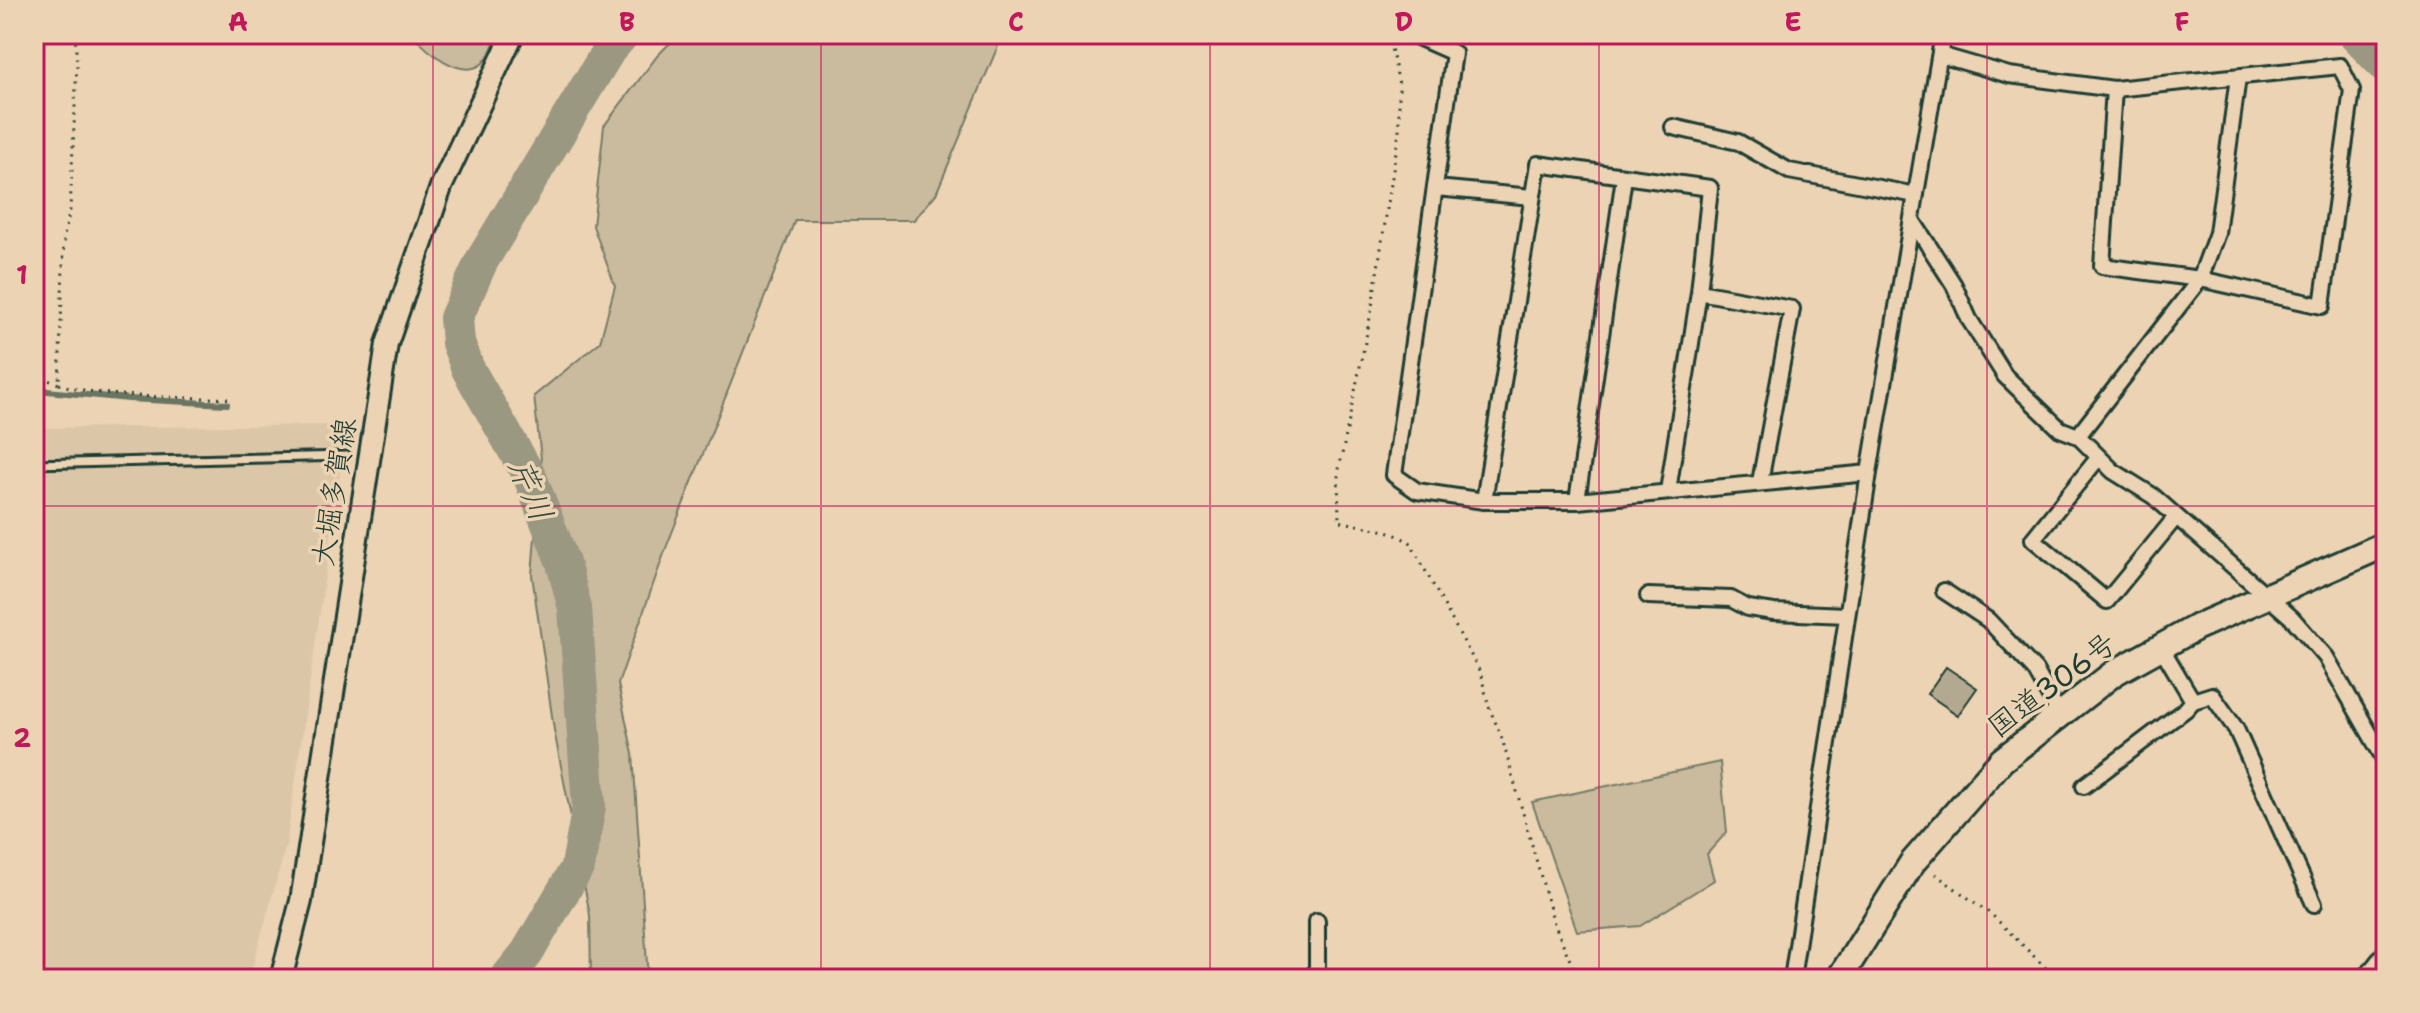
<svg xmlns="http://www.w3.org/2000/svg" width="2420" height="1013" font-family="'Shantell Sans','Klee One',sans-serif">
  <rect width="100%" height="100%" fill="#ecd3b3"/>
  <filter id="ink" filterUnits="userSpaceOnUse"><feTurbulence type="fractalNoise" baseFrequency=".0125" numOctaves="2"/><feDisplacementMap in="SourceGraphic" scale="16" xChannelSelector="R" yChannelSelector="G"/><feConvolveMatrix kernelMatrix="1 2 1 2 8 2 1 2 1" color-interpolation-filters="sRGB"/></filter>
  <g filter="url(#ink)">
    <path fill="#dbc6a8" d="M347,425l-61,421 -37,133h-215v-551z"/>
    <path fill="#caba9e" stroke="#747c69" stroke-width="2" d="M413,34h84c-3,9 -7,22 -14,29 -21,18 -57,-12 -70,-29z
      M679,34h324l-67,160 -22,26h-119l-129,328 -48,136 15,70 15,225h-57l-1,-64 -36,-185 -22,-155 9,-116 -7,-63 66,-54 15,-56 -22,-60 11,-100 54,-71z
      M1720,762l7,70 -20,22 7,26 -74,46 -63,5 -45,-129z"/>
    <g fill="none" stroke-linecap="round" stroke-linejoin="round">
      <path stroke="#697462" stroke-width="6" d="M34,382l13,9 82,8 98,5"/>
      <path stroke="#9a9881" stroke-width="34" d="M2354,34l32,33
        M506,979l21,-26 51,-87 11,-60 -14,-198 -12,-45 -33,-86 -62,-108 -10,-26 -2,-25 25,-56 128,-212 14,-16"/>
    </g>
    <path fill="#b3a990" stroke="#1f3d34" stroke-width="2" d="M1946,667l31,21 -19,27 -31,-21z"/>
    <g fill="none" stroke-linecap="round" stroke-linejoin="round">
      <g stroke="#1f3d34" stroke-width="13">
        <path id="service" d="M34,464l313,-8"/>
      </g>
      <g stroke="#1f3d34" stroke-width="20">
        <path id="minor" d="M1411,34l43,19 -60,422 23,16 67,10h93l292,-28
          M1940,55l69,20 105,14 226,-23 12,24 -30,216 -122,-27 -98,-13 12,-177
          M1673,127l65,15 51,29 127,24
          M1436,188l96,9
          M1912,220l42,65 15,34 36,57 55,53 18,7 35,35 40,25 139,122 34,39 60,105
          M1699,292l93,17 -32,173
          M2078,436l122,-157 17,-46 21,-156
          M2099,457l-66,82 74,62 69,-84
          M1484,501l54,-337 172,24 -11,104 -31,199
          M1577,501l47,-324
          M1944,591l44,29 47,50 25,45
          M1648,596l83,3 17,9 26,4 73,3
          M2161,647l32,54 19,-6 24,34 78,175
          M2084,786l102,-77 7,-8
          M1317,979v-58
          M1792,979l77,-506 74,-439
          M2362,979l7,-6 17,-22"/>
      </g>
      <g stroke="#1f3d34" stroke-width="26">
        <path id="secondary" d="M281,979l20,-78 86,-557 54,-157 72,-153"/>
      </g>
      <g stroke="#1f3d34" stroke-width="30">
        <path id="trunk" d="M1839,979l73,-116 90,-103 112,-87 83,-46 189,-83"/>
      </g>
      <path stroke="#1f3d34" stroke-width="3" stroke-dasharray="2 6" stroke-linecap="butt" d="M1388,34l11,50v48l-28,181 -33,161 1,47 51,11 20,10 70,130 10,38 11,25 53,188 24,56
        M34,375l25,9 5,-148 6,-26 7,-146 -2,-30
        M59,384c51,16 120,12 173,15
        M1935,874l57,41 65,64"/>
      <use href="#service" stroke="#ecd3b3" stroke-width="7"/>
      <use href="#minor" stroke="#ecd3b3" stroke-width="14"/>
      <use href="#secondary" stroke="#ecd3b3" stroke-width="20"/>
      <use href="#trunk" stroke="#ecd3b3" stroke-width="24"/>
    </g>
  </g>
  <path fill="none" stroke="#c2185b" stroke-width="2" stroke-opacity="0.55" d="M433,34v945M821,34v945M1210,34v945M1599,34v945M1987,34v945M34,506h2352"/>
  <g text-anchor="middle" stroke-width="7" stroke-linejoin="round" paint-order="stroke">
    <g font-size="30" fill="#1f3d34" stroke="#ecd3b3">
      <text transform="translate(334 492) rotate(-81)" y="10">大堀多賀線</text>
      <text transform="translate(2052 685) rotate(-37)" y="10">国道306号</text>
    </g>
    <g font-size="32" font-style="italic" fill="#314b40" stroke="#ecd3b3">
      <text transform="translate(531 490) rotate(67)" y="11">芹川</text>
    </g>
  </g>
  <rect width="2420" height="1013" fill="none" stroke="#ecd3b3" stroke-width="88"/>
  <rect x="44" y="44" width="2332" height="925" fill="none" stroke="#c2185b" stroke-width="3"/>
  <g font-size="26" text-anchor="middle" font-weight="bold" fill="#c2185b">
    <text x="238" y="31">A</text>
    <text x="627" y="31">B</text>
    <text x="1016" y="31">C</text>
    <text x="1404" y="31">D</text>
    <text x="1793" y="31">E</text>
    <text x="2182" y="31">F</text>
    <text x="22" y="284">1</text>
    <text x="22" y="747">2</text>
  </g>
</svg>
